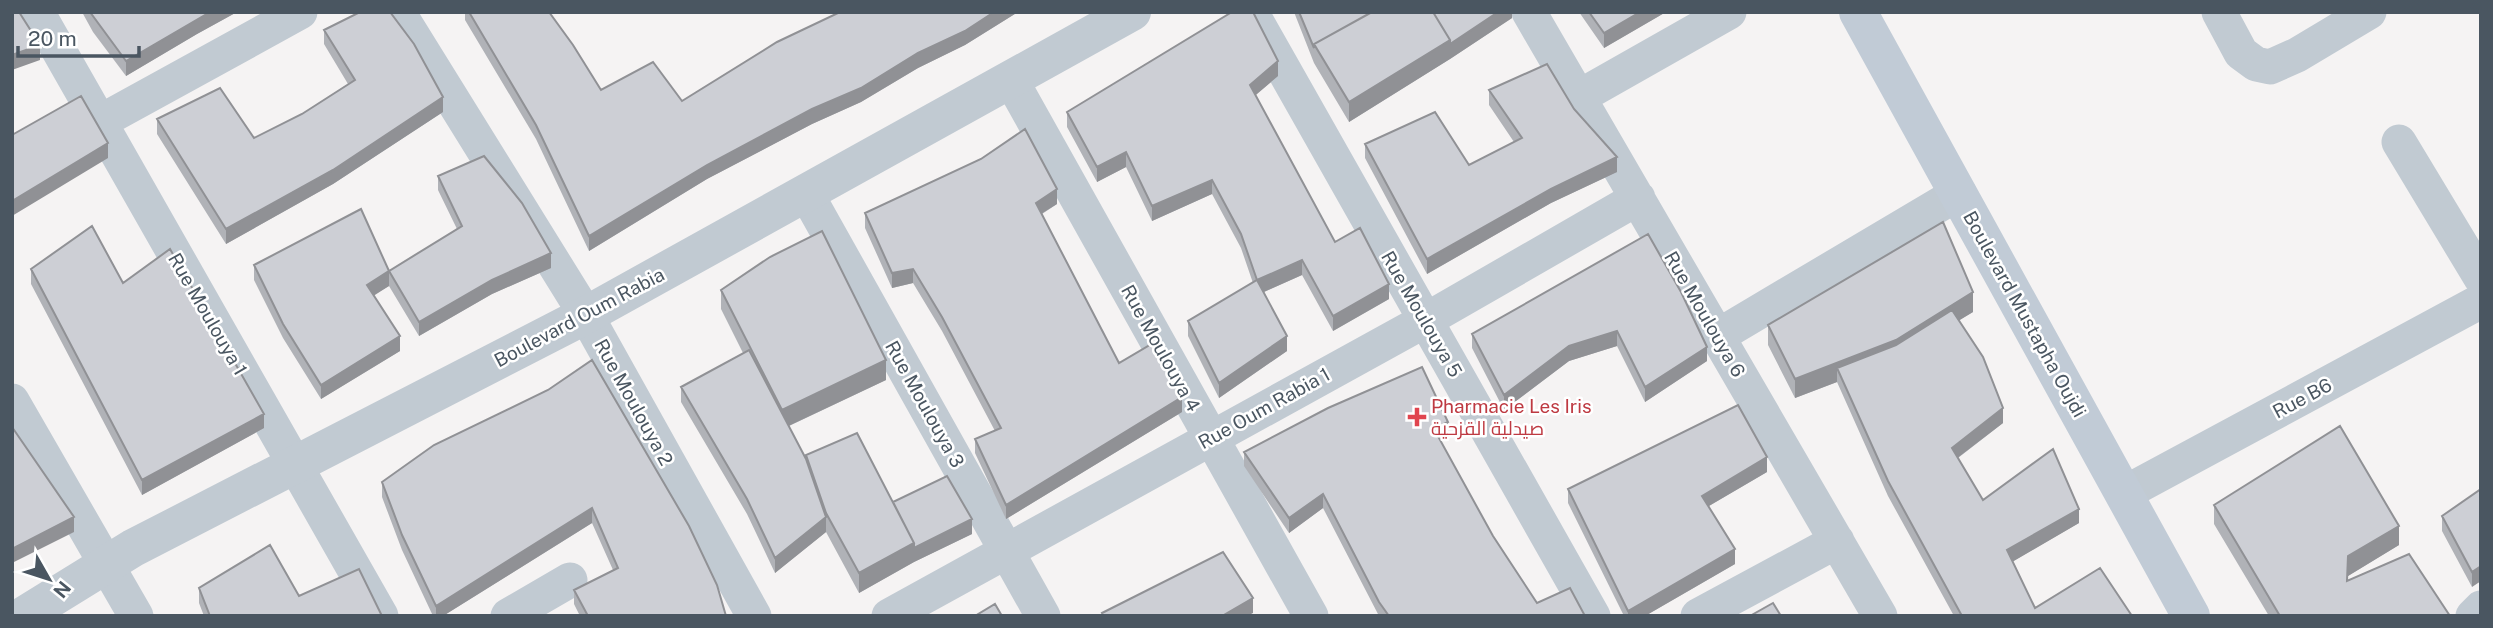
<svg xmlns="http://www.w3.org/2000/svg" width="2493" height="628" font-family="'Public Sans',Cairo,sans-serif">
  <rect width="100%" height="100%" fill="#f5f3f3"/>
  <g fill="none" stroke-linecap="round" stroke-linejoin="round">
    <path stroke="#c1cad2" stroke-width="35" d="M37,12l344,604
      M398,12l188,303 168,301
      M1251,12l342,604
      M1529,12l351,604
      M2219,12l22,41 15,11 14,3 27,-12 72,-43
      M1011,80l300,536
      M1579,97l150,-85
      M98,123l202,-111
      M2399,142l82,136
      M806,193l237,423
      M1718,336l241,-143
      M12,401l124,215
      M2123,494l358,-193
      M508,616l62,-36
      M889,616l537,-296 212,-122
      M1698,616l139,-75
      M2473,616l8,-8"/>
    <path stroke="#c1cad2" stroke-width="38" d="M23,616l110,-68 453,-233 546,-303"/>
    <path stroke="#c1cbd6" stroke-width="38" d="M1858,12l333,604"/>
  </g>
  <path fill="#b0b2b7" d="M82,12h155l-40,22 -71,42 -33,-44z
    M465,12h84l52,78 81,11 158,-89h178l-53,33 -47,23 -57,34 -49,22 -105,55 -118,72 -53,-112 -71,-119z
    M1294,12h218v6l-62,41 -101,63 -35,-59z
    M1579,12h87l-62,36z
    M324,30l119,82 -110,72 -107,60 -69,-110v-15l97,19 48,-24 46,-30 -24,-40z
    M1278,76l-23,19 80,147 54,57 -56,32 -31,-56 -38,17 23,59 -68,47 -31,-62v-15l65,-38 -12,-35 -29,-54 -60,27 -26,-54 -29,15 -30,-55v-15z
    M1489,90l85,19 43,63 -66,31 -124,71 -62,-116v-14l104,21 45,-23 -25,-37z
    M438,176l113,92 -59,26 -73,42 -30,-50 -16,9 27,56 -79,48 -38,-61 -29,-58v-15l135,6 68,-42 -19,-39z
    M1057,204l-15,10 77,149 63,49 -176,107 -31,-66v-14l20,-8 -53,-100 -29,-48 -21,5 -27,-60v-15z
    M1648,234l59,127 -62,41 -28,-56 -48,15 -65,49 -32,-62v-14z
    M31,269l92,14 141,145 -122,67 -111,-211z
    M721,290l165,90 -97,46 17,33v-4l87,47 79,32 -58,28 -55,31 -33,-61 -51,41 -28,-59 -66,-112v-15l62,-34 -22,-44z
    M1973,312l-14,8 44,103 -45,35 25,42 96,23 -66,38 22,47 97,8h-178l-66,-120 -51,-114 -42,16 -27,-53v-20z
    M548,390l178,226h-146l-6,-12v-14l39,-20 -21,-47 -149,93h-10l-31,-66 -20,-53v-15z
    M1448,437l-8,4 53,95 44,67 48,13h-206l-56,-108 -34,25 -45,-67v-14z
    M1767,472l-58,34 26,58 -90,52h-21l-56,-113v-14z
    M2481,489l-9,98 -30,-56v-15z
    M2214,505l185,40 -51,31v5l102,35h-181l-55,-92z
    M199,588l100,8 83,20h-178l-5,-13z"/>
  <path fill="#909195" d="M210,12h27l-40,22 -71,42v-15z
    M994,12h24l-53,33 -47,23 -57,34 -49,22 -105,55 -118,72v-15l118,-71z
    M1498,12h14v6l-62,41 -101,63v-20l101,-62z
    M1640,12h26l-62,36v-15z
    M40,45v15l-28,10v-15z
    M1278,61v15l-28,24v-15z
    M443,97v15l-110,72 -107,60v-15z
    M108,143v15l-96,58v-15z
    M1126,152v15l-29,15v-15z
    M1617,157v15l-66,31 -124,71v-15l124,-70z
    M1212,180v14l-60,27v-15z
    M1057,189v15l-21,13v-14z
    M551,253v15l-59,26 -73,42v-14l73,-42z
    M1302,260v15l-45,20v-15z
    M913,269v14l-21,5v-15z
    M389,271v15l-22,14v-15z
    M1389,284v15l-56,32v-15z
    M1973,292v20l-77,47 -59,9v14l-42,16v-19z
    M1617,331v15l-48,15 -65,49v-15l65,-49z
    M400,336v15l-79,48v-14z
    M1287,336v15l-68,47v-15z
    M1707,347v14l-62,41v-15z
    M886,360v20l-104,49v-19z
    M1182,397v15l-176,107v-14z
    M2003,408v15l-51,39v-14z
    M264,414v14l-122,67v-15z
    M1448,422v15l-14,7v-15z
    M1767,457v15l-65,38v-14z
    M1323,494v14l-34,25v-15z
    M592,508v15l-149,93h-7v-10z
    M2079,509v14l-72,42v-15z
    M74,517v15l-62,31v-14z
    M826,517v15l-51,41v-15z
    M972,519v15l-58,28 -55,31v-20l55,-30z
    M2399,526v19l-51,31 -1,25 1,-45z
    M1735,549v15l-90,52h-17v-5z
    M2481,566v15l-9,6v-15z
    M1253,598v15l-6,3h-25z"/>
  <path fill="#cdcfd5" stroke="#909195" stroke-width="2" d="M12,12h7l21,33 -28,10z
    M90,12h120l-84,49z
    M360,12h30l24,32 29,53 -110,73 -107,59 -69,-110 63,-31 34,50 48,-24 53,-34 -31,-50z
    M469,12h80l24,33 28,45 52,-28 29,39 95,-59 63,-30h154l-29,19 -47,22 -57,35 -49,21 -105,56 -118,71 -53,-111z
    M1232,12h21l25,49 -28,24 85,157 25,-14 29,56 -56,32 -31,-56 -45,20 -16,-46 -29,-54 -60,26 -26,-54 -29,15 -30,-55z
    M1299,12h73l-58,32v4z
    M1372,12h61l17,28 -101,62 -35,-58z
    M1433,12h65l-48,32v-4z
    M1589,12h51l-36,21z
    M1547,64l27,45 43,48 -66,32 -124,70 -62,-115 70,-32 34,53 53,-27 -33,-48z
    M81,96l27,47 -96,58v-66z
    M1025,129l32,60 -21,14 83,160 36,-21 27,55 -176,108 -31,-66 26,-11 -59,-111 -29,-48 -21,4 -27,-60 116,-54z
    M484,156l38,47 29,50 -59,27 -73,42 -30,-51 -22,14 33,51 -79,49 -38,-61 -29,-59 107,-56 28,62 73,-45 -24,-50z
    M1943,222l30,70 -77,48 -101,39 -27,-54z
    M92,226l31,57 47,-34 94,165 -122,66 -111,-211z
    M822,231l64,129 -104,50 -61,-120 49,-33z
    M1648,234l33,58 26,55 -62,40 -28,-56 -48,15 -65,49 -32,-61z
    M1257,280l30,56 -68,47 -31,-62z
    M1952,310l31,47 20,51 -51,40 31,52 70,-51 26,60 -72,41 28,58 65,-40 32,48h-170l-74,-135 -51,-113 59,-23z
    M749,350l57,109 20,58 -51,41 -28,-59 -66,-112z
    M592,360l97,166 28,59 9,31h-138l-14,-26 44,-22 -26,-60 -156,98 -34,-71 -20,-53 52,-37 114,-55z
    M1422,367l26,55 -14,7 59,107 44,67 33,-15 15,28h-196l-10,-14 -56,-108 -34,24 -45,-66 84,-44z
    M1738,405l29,52 -65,39 33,53 -107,62 -60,-122z
    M2340,426l59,100 -51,30 -1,25 62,-27 41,62h-170l-66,-111z
    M12,427l62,90 -62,32z
    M857,433l57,110 -55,30 -33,-60 -20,-58z
    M947,476l25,43 -58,29v-5l-21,-41z
    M2481,489v77l-9,6 -30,-56z
    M270,545l29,51 60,-27 23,47h-172l-11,-28z
    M1223,552l30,46 -31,18h-118l-2,-3z
    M1773,603l8,13h-31z
    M995,604l7,12h-27z"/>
  <path fill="#e0444e" stroke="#fff" stroke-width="2.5" d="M1413.5 406.5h7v7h7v7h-7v7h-7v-7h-7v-7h7z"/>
  <g text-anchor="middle" stroke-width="5" stroke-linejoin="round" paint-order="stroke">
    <g font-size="19" fill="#4a5661" stroke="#fff">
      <text transform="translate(208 314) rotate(60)" y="7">Rue Moulouya 1</text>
      <text transform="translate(1422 314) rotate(60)" y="7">Rue Moulouya 5</text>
      <text transform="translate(1705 314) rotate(60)" y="7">Rue Moulouya 6</text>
      <text transform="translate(2025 314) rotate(61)" y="7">Boulevard Mustapha Oujdi</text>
      <text transform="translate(579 317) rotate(-28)" y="7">Boulevard Oum Rabia</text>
      <text transform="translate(1161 348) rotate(61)" y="7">Rue Moulouya 4</text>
      <text transform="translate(2302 398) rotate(-28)" y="7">Rue B6</text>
      <text transform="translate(634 402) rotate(61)" y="7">Rue Moulouya 2</text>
      <text transform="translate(925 404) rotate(61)" y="7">Rue Moulouya 3</text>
      <text transform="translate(1264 408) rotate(-29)" y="7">Rue Oum Rabia 1</text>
    </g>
    <g font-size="19" fill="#be3a42" stroke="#fff" text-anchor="start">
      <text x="1431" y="413">Pharmacie Les Iris<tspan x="1431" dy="22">صيدلية القزحية</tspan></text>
    </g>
  </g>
  <rect width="2493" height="628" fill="none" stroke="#4a5661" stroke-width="28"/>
  <g transform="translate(49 579) rotate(129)" stroke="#ffffff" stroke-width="5" paint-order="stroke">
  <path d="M0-5L12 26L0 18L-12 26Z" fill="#4a5661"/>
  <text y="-10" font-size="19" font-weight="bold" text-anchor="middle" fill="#4a5661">N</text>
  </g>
  <path d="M18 46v10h121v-10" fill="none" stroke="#4a5661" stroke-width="3.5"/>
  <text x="28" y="46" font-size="21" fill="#4a5661" stroke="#ffffff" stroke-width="5" paint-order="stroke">20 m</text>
</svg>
